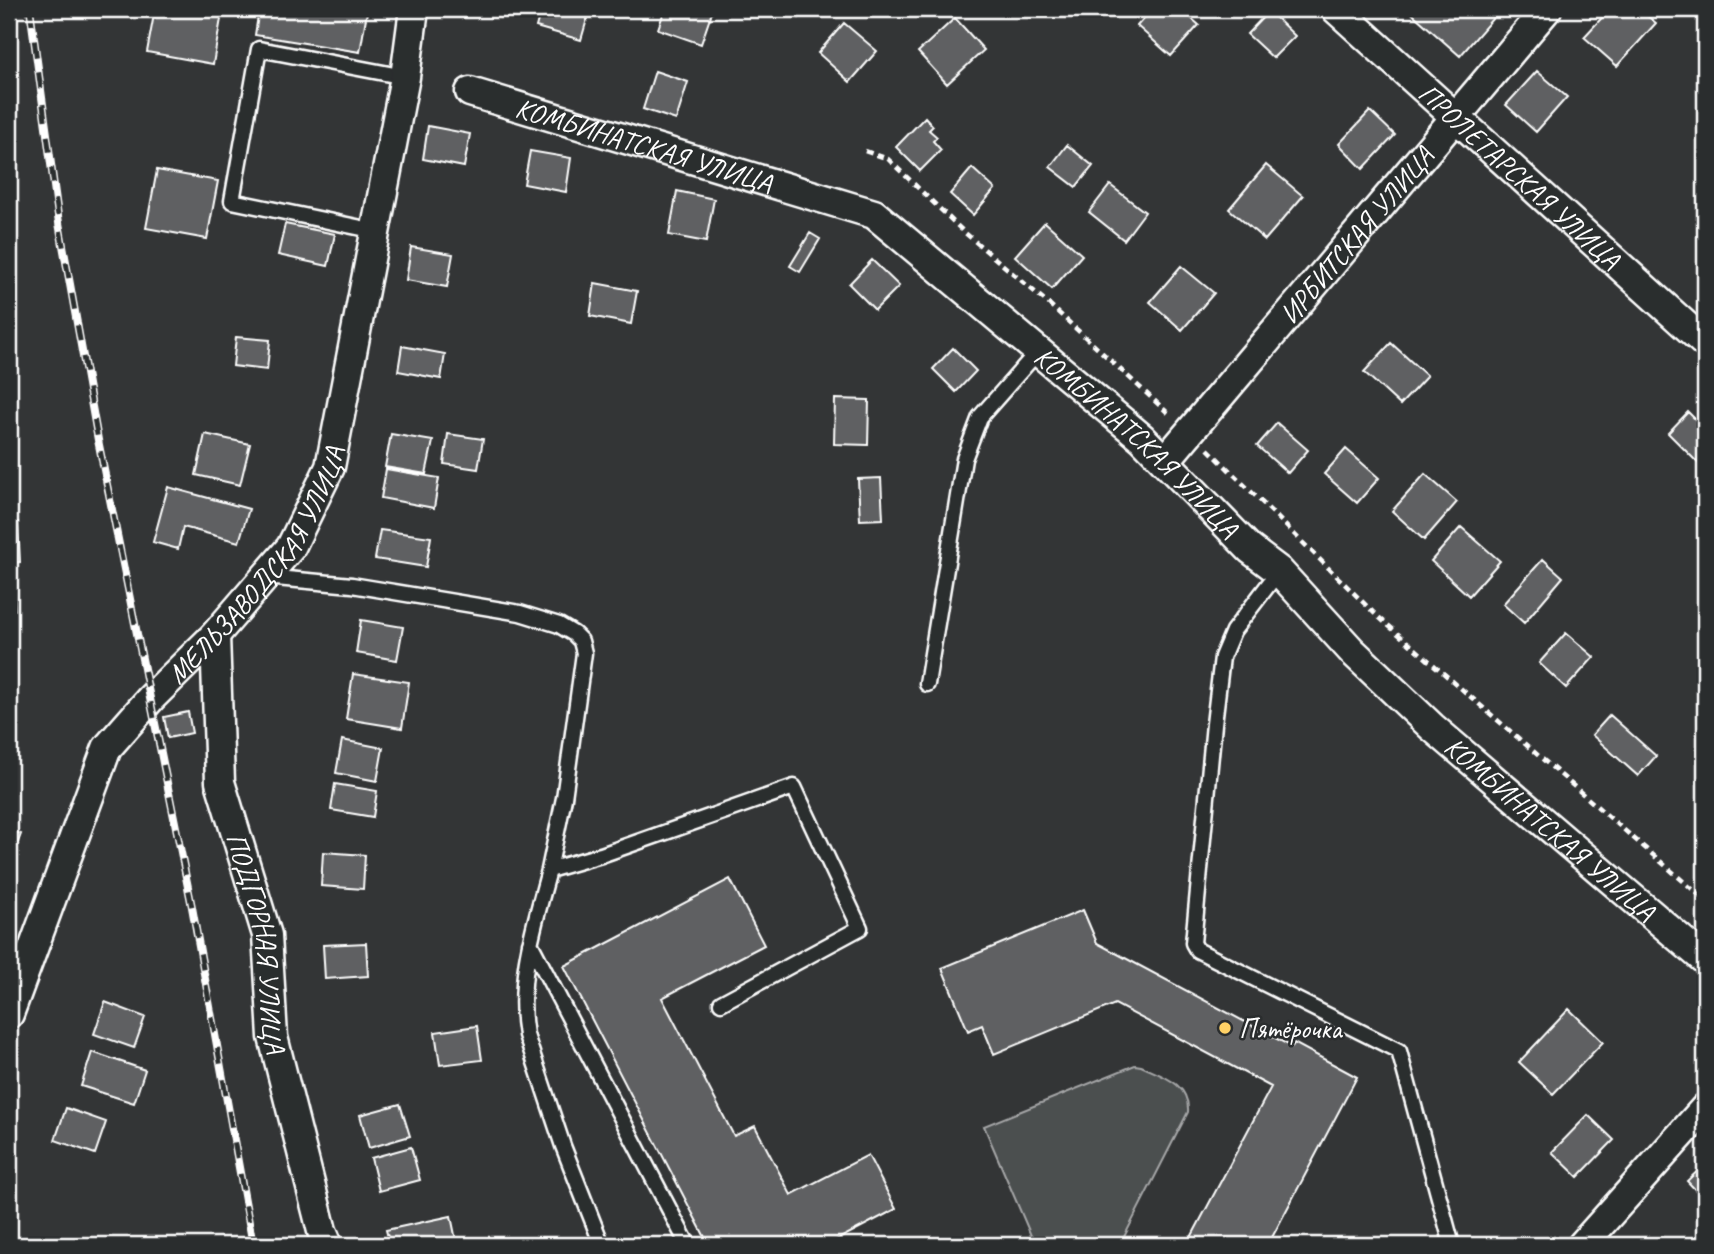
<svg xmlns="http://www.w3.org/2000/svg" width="1714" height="1254" font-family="Caveat,sans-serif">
  <rect width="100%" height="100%" fill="#333536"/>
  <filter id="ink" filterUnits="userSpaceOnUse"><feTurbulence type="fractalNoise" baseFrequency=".0143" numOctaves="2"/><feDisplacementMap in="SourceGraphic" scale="14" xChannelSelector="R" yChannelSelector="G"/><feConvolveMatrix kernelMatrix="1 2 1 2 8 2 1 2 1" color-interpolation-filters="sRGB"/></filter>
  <g filter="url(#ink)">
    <path fill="#4c4f50" stroke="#a6a7a8" stroke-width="2" d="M9,9h5l-2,257 -3,1z
      M1135,1065l6,1c21,10 49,17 47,46l-64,125 -8,8h-81l-51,-119z"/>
    <path fill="#5f6162" stroke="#fff" stroke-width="2" d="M155,9h42l25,4 -9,51 -66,-12z
      M259,9h86l22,3 -7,40 -105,-17z
      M541,9h49l-9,31 -45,-13z
      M665,9h48l-12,35 -43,-15z
      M790,9h19l-10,9z
      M1152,9h29l18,16 -28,31 -34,-30z
      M1407,9h93v1l-40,46z
      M1610,9h29l17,14 -39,43 -33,-29z
      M1269,11l26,25 -22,22 -26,-24z
      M955,18l29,32 -37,34 -29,-32z
      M844,23l33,28 -27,31 -32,-29z
      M655,71l33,11 -12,38 -33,-11z
      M1537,71l30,26 -31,35 -30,-27z
      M1370,111l25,24 -32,34 -24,-25z
      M925,117l8,9 -4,4 8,7 -4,4 8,9 -21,21 -24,-24z
      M428,126l42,8 -6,33 -41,-8z
      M1067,145l26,21 -17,21 -26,-20z
      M530,151l41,7 -5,34 -42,-8z
      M1266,165l37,31 -38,44 -36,-31z
      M972,168l23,21 -22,26 -23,-21z
      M157,170l61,11 -11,58 -61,-11z
      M1110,185l35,27 -21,28 -35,-28z
      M677,191l37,8 -8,43 -37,-7z
      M1045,222l37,33 -30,34 -37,-33z
      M285,224l50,10 -7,32 -50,-11z
      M810,233l10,6 -20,33 -10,-6z
      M411,247l42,7 -6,33 -41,-7z
      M872,260l27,26 -24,24 -26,-26z
      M1181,266l33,27 -32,37 -32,-28z
      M595,283l42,8 -6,33 -41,-8z
      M236,337l34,3 -3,30 -34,-4z
      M1391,343l36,33 -27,29 -36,-33z
      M402,346l43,8 -4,25 -43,-8z
      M953,348l23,23 -20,21 -23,-23z
      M835,399l34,1 -1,45 -34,-1z
      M1688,412l17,17v29l-6,6 -31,-31z
      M1277,423l31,27 -20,23 -31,-27z
      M205,434l45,10 -10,41 -44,-10z
      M391,434l42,7 -7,33 -41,-7z
      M448,434l35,5 -5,30 -34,-5z
      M1346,449l33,29 -22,25 -33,-29z
      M386,469l53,9 -5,30 -53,-10z
      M1425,474l32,28 -33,38 -32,-29z
      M881,478l2,41 -23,1 -2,-41z
      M168,487l81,22 -10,33 -56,-15 -5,22 -25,-7z
      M18,522l2,40 -11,1v-40z
      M1461,527l39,34 -31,35 -38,-35z
      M380,530l51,7 -5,30 -51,-8z
      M1543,559l20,18 -39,46 -21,-19z
      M13,571l2,39 -6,1v-39z
      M361,620l42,7 -6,33 -41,-7z
      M1566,633l28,24 -28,31 -27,-25z
      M353,674l56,8 -7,46 -56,-9z
      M188,712l4,21 -24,5 -4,-21z
      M1610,715l46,41 -18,20 -46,-41z
      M342,740l41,8 -6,33 -41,-8z
      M335,784l42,7 -4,26 -42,-7z
      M9,830l12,4 -12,32z
      M323,852l42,3 -2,34 -42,-3z
      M730,879l34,66 -102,53 72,138 21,-10 36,69 77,-40 28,54 -69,36h-118l-145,-279z
      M1083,910l14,33 195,104 2,-4 63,34 -89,168h-81l84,-158 -156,-83 -121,50 -12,-29 -14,6 -26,-63z
      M366,943l2,33 -43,3 -2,-34z
      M105,1002l40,15 -11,31 -40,-14z
      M1569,1009l34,33 -50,52 -34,-32z
      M477,1026l5,34 -42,5 -5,-33z
      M92,1052l53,18 -11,33 -53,-17z
      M400,1104l10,32 -41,12 -9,-33z
      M66,1108l40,14 -11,32 -40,-14z
      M1588,1115l26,25 -36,37 -26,-25z
      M411,1147l9,33 -41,11 -8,-33z
      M1705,1164v36l-18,-19z
      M451,1216l6,29h-67l-4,-15z"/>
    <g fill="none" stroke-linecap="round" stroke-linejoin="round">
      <g stroke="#fff" stroke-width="19">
        <path id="lane" d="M376,231l-144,-30 27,-152 146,28
          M1279,571l-46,60 -11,26 -8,67 -21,219 4,7 202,101 53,194
          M265,577l87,8 168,28 39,12 15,9 7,7 3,12 -20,145 -15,72
          M927,684l37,-225 16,-42 59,-67
          M530,943l158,302
          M602,1245l-39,-99 -37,-111c-10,-56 9,-112 23,-165l52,-15 193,-68 66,141 -139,75"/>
      </g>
      <g stroke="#fff" stroke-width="33">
        <g id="street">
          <path id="s1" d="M1336,9l369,334"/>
          <path id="s2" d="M470,92l404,122 268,224 108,111 29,22 73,80 80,76 273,233"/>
          <path id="s3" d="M1165,461l382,-452"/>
          <path id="s4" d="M215,635l5,147 47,153 6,102 49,194 6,14"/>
          <path id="s5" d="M9,1014l98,-266 44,-50 64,-63 76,-88 39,-80 75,-390 9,-68"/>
          <path d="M1582,1245l123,-137"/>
        </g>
      </g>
      <path stroke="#fff" stroke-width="4.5" stroke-dasharray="7 5" stroke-linecap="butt" d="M865,151l23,8 76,73 85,72 119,109
        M1208,449l166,164 331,287"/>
      <use href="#lane" stroke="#2a2d2e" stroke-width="14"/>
      <use href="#street" stroke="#2a2d2e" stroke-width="28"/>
      <g stroke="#fff" stroke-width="8">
        <path id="rail" d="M30,9l29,214 39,217 94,467 61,338"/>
      </g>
      <use href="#rail" stroke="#2a2d2e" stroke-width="5" stroke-dasharray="16" stroke-linecap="butt"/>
    </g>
  </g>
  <circle fill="#ffd166" stroke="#2a2d2e" stroke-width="2.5" cx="1225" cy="1028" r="7"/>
  <g text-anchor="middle" stroke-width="5" stroke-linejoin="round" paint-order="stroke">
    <g font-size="28" fill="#fff" stroke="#2a2d2e">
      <text dy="10" stroke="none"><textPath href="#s2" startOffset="182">КОМБИНАТСКАЯ УЛИЦА</textPath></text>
      <text dy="10" stroke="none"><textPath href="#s1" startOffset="248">ПРОЛЕТАРСКАЯ УЛИЦА</textPath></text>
      <text dy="10" stroke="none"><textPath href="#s3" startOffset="296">ИРБИТСКАЯ УЛИЦА</textPath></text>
      <text dy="10" stroke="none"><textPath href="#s2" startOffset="770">КОМБИНАТСКАЯ УЛИЦА</textPath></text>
      <text dy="10" stroke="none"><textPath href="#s5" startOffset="522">МЕЛЬЗАВОДСКАЯ УЛИЦА</textPath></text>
      <text dy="10" stroke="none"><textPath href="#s2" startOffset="1337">КОМБИНАТСКАЯ УЛИЦА</textPath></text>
      <text dy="10" stroke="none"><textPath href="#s4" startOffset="313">ПОДГОРНАЯ УЛИЦА</textPath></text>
    </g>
    <g font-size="28" fill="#fff" stroke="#2a2d2e" text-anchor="start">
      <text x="1239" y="1038">Пятёрочка</text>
    </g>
  </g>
  <rect width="1714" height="1254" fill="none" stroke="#2a2d2e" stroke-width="35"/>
  <rect x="18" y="18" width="1679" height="1219" fill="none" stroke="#fff" stroke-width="2.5" filter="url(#ink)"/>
</svg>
